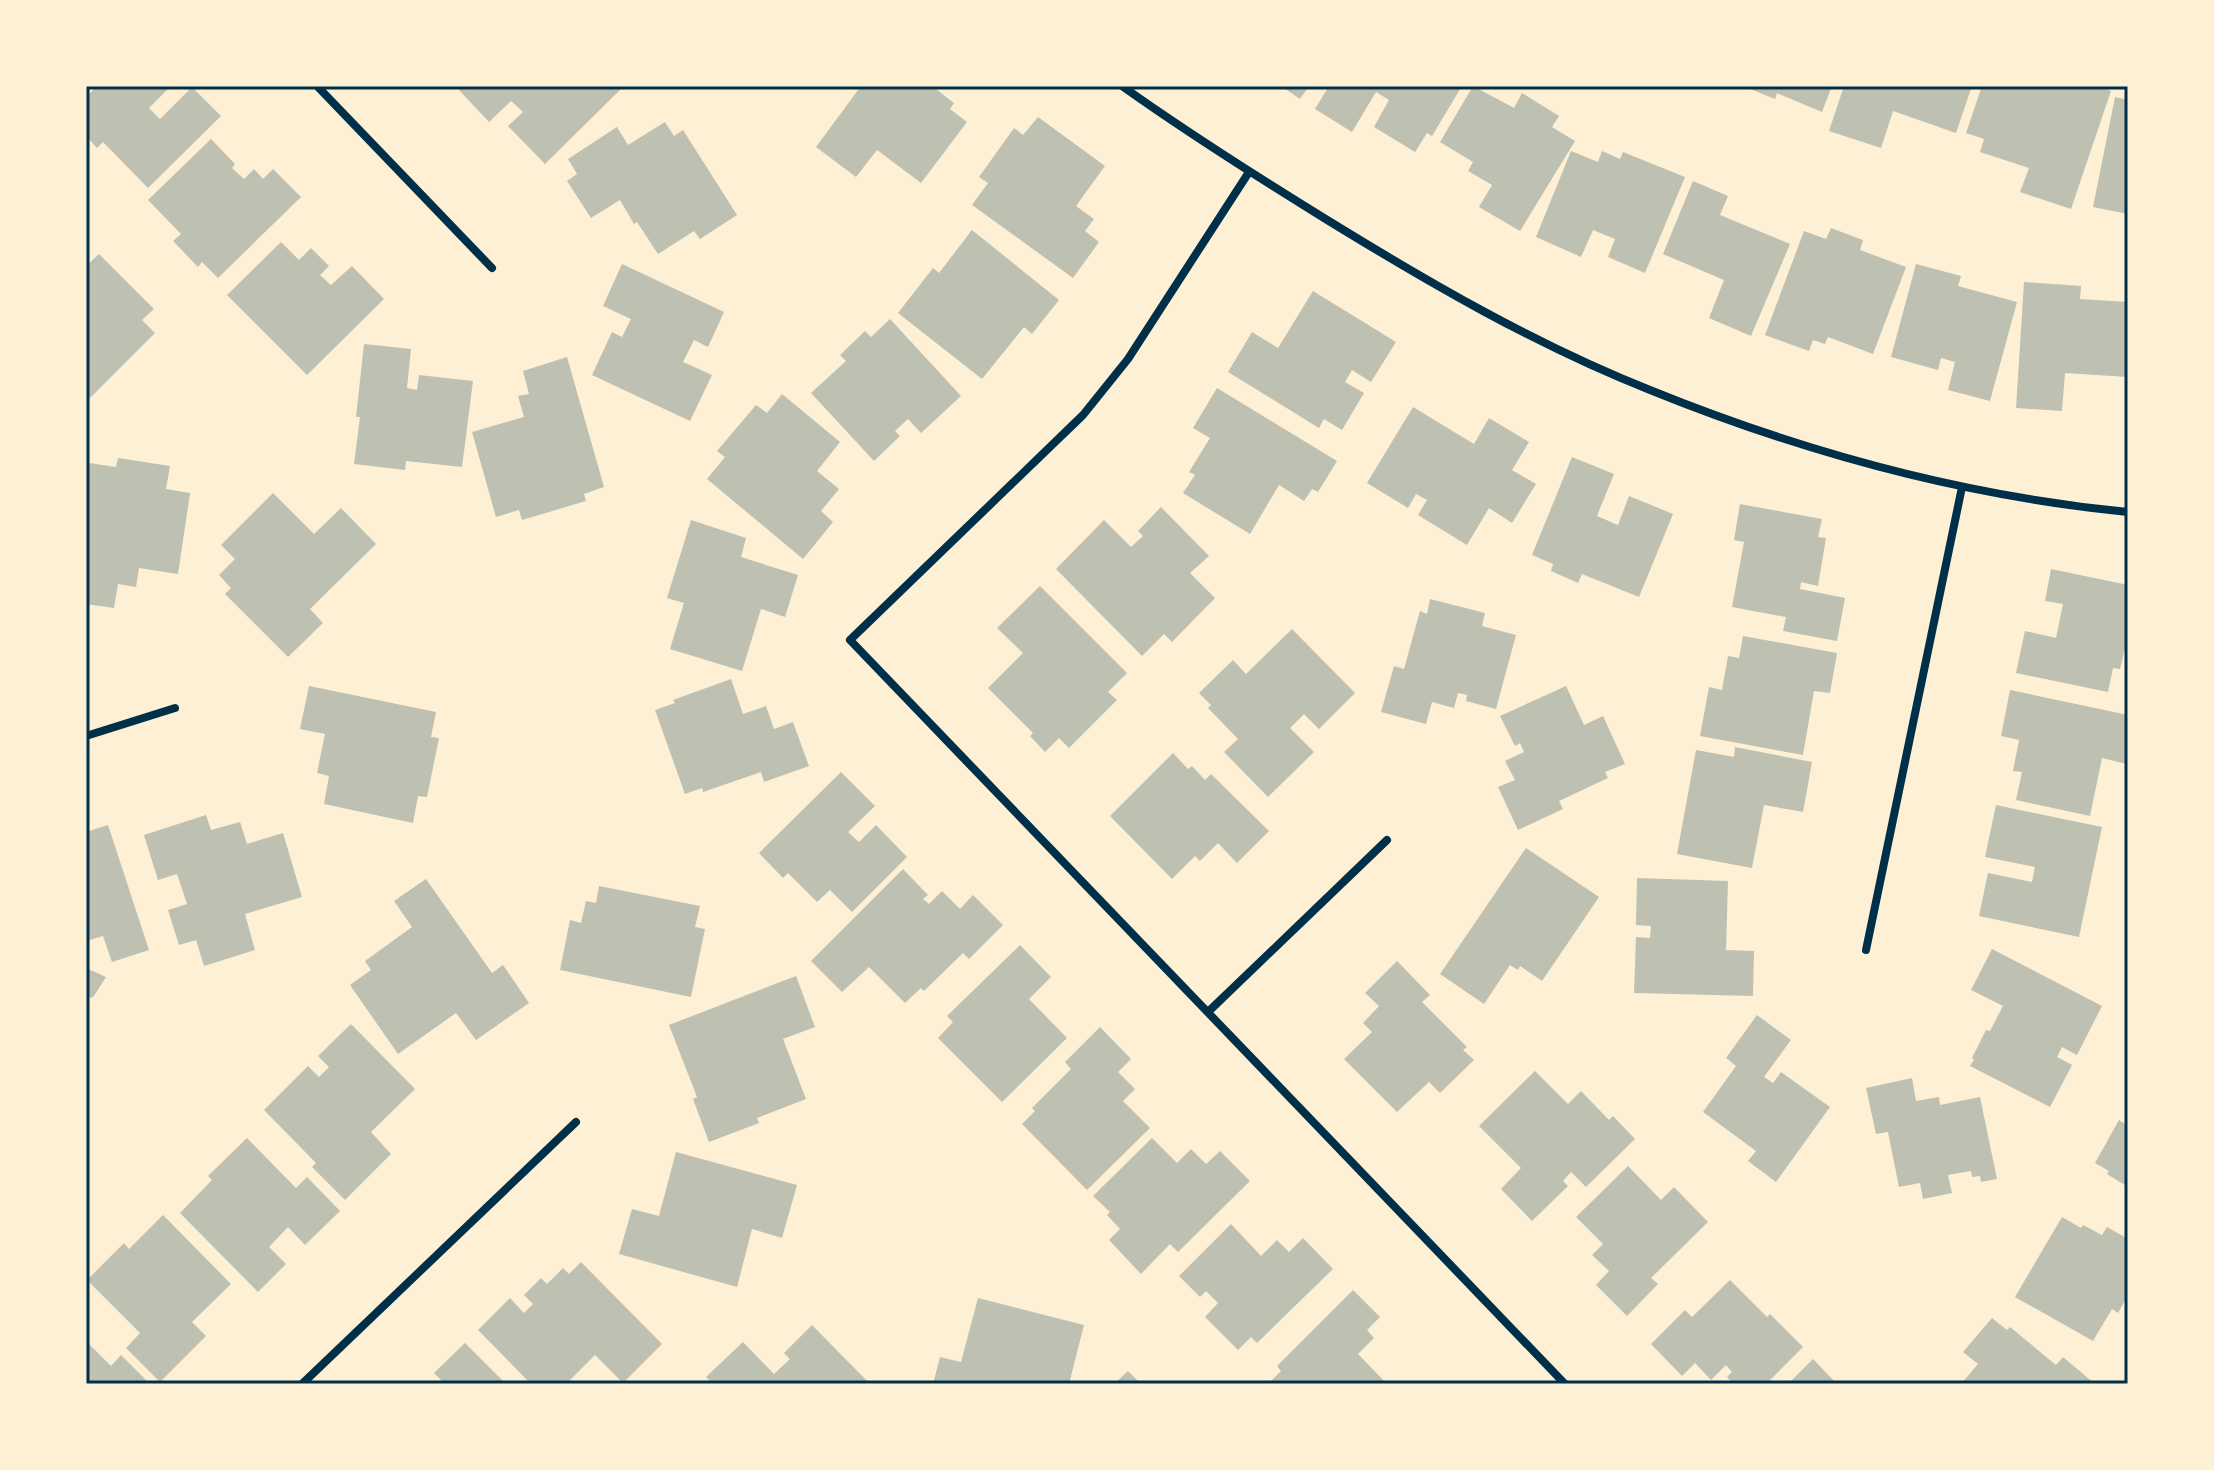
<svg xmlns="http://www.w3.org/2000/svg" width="2214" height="1470" font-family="Poppins,sans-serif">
  <rect width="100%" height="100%" fill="#fdf0d5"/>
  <path fill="#bec0b2" d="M97,86h70l2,2 -20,20 11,11 32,-32 29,29 -73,72 -45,-46 -6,6 -11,-12v-39z
    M462,86h162l-79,78 -37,-38 15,-14 -12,-11 -22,21 -30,-32z
    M861,86h71l22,17 -4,6 17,13 -46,61 -44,-33 -21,27 -40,-30z
    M1281,86h28l-9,13z
    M1329,86h133l-30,50 -5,-3 -12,19 -41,-25 15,-27 -13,-8 -24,40 -37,-23z
    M1473,86l41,22 8,-15 37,23 -7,11 23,14 -55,90 -41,-24 13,-22 -24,-14 5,-9 -33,-20z
    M1743,86h89l-10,26 -45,-19 -2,6z
    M1844,86h128l-16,47 -63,-22 -12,37 -52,-17z
    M1982,86h115l14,5 -40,118 -51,-17 9,-24 -49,-16 4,-13 -18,-6z
    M2115,97l13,3v114l-35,-7z
    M1038,117l67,49 -29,40 18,13 -9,12 14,11 -26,36 -101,-73 16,-22 -9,-6 35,-49 9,7z
    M665,122l9,14 9,-6 54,85 -37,24 -6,-8 -36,23 -21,-32 -3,2 -14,-24 -29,18 -24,-37 10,-7 -9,-15 49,-32 11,18z
    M211,139l24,25 -3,4 12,11 10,-10 9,10 10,-10 28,28 -83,81 -16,-16 -4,5 -25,-26 8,-7 -33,-34z
    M1571,151l27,11 4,-11 18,8 3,-7 62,25 -40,96 -37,-16 7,-18 -22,-9 -12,27 -45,-20z
    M1693,181l35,15 -8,19 70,29 -39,92 -42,-18 15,-38 -61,-26z
    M1831,228l32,12 -3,10 46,17 -33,87 -45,-17 -3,7 -12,-4 -4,11 -44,-16 39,-104 22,8z
    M972,230l87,70 -27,34 -8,-7 -42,52 -84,-66 35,-45 6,5z
    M281,242l18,18 12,-12 18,18 -9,9 11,10 21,-19 32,33 -77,76 -80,-80z
    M99,254l55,55 -12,11 13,13 -69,69v-136z
    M622,264l102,48 -16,35 -14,-7 -11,22 29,13 -22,46 -98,-46 20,-43 10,5 9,-18 -28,-13z
    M1916,264l45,12 -3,10 59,16 -27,99 -42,-11 7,-28 -14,-4 -3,12 -47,-13z
    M2024,282l57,4 -1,13 48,3v75l-63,-4 -3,38 -46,-3z
    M1313,291l83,51 -25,40 -19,-12 -7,12 19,11 -22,37 -18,-11 -5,9 -91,-56 24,-40 26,16z
    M890,319l71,77 -40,37 -13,-14 -13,12 5,5 -26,25 -63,-68 35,-32 -6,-6 25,-24 6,6z
    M364,344l47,5 -4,39 10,2 2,-15 54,6 -11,86 -56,-6 -1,9 -51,-6 6,-47h-4z
    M567,357l37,130 -20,7 2,7 -64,19 -3,-10 -23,7 -24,-85 52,-15 -6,-21 11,-2 -6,-23z
    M1217,388l120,73 -19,31 -6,-3 -8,12 -25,-16 -29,49 -67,-41 12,-18 -6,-3 21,-34 -17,-10z
    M782,394l58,48 -23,29 22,18 -18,22 12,11 -30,37 -96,-80 18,-22 -8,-6 39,-46 11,8z
    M1413,407l61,37 15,-26 40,24 -17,28 24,14 -24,39 -23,-15 -22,37 -49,-30 9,-15 -11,-6 -8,14 -41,-25z
    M1572,457l42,17 -17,42 21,9 11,-29 44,18 -34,83 -57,-23 -4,9 -27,-12 2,-7 -21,-9z
    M118,458l52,8 -4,23 24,4 -12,81 -39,-6 -3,19 -18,-3 -4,24 -28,-4v-119l3,-22 27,4z
    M273,493l41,41 27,-26 35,36 -66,65 13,14 -35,34 -63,-63 6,-6 -12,-13 16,-16 -14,-14z
    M1740,504l82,15 -4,18 8,1 -8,48 -17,-4 -1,7 45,9 -8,43 -54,-10 3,-14 -54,-10 12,-65 -10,-2z
    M1161,507l48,49 -19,17 25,25 -43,44 -8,-8 -22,22 -86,-87 48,-49 27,27 12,-11 -5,-5z
    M691,520l55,18 -5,19 57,18 -13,42 -24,-8 -19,62 -72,-22 14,-46 -17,-5z
    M2051,569l77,16v50l-8,34 -7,-1 -5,24 -92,-19 9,-42 31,7 7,-34 -18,-3z
    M1040,586l87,87 -19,19 9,8 -48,48 -10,-10 -14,14 -15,-16 3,-3 -45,-45 35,-35 -26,-25z
    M1430,599l55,14 -3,13 34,9 -20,74 -30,-8 1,-6 -9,-2 -4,15 -22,-6 -6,22 -45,-12 13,-46 10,3 16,-58 7,3z
    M1292,629l63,64 -36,36 -15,-15 -14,14 24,24 -46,45 -44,-45 14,-13 -30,-31 3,-3 -12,-12 34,-33 13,14z
    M1743,636l94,17 -7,40 -16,-2 -11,64 -103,-19 9,-49 13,3 6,-34 11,2z
    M731,679l12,35 23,-8 8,23 19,-7 16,44 -45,16 -3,-10 -58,20 -1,-4 -17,6 -30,-84 20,-7 -2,-3z
    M309,686l127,26 -5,25 8,1 -12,59 -9,-1 -5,27 -89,-19 5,-28 -12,-3 8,-39 -25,-5z
    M1566,686l18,39 19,-9 22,48 -20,8 3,6 -49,23 4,8 -45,21 -20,-43 17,-7 -10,-19 19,-9 -4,-9 -5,3 -15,-30z
    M2010,690l118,25 -1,49 -25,-6 -12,58 -74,-16 6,-28 -9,-1 6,-31 -18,-4z
    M1735,747l77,15 -9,50 -39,-7 -12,63 -75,-14 19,-104 38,7z
    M1173,753l15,16 4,-3 13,14 6,-6 58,57 -32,32 -19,-20 -18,18 -5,-5 -23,23 -62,-63z
    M841,772l34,34 -27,26 11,10 17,-17 31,32 -55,55 -22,-22 -13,12 -29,-29 -5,5 -24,-25z
    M1996,805l106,22 -23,110 -100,-21 9,-43 44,9 3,-15 -50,-10z
    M206,815l5,15 29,-8 7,22 36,-11 19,64 -57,17 10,36 -51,16 -8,-26 -17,5 -11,-35 19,-6 -10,-30 -19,6 -14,-45z
    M108,825l41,125 -37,12 -9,-26 -17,5v-109z
    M1526,848l73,49 -57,84 -22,-15 -2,4 -8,-5 -26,39 -44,-30z
    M903,869l25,26 -5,4 6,5 13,-13 18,18 13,-14 30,30 -34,34 -6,-6 -39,38 -3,-3 -16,15 -36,-36 -27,25 -31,-31z
    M1637,878l91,3 -2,69 28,1 -1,45 -119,-3 2,-56 14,1 1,-12 -15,-1z
    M426,879l66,94 11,-8 26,38 -53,37 -20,-27 -58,41 -48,-69 21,-15 -6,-9 47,-34 -18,-26z
    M599,886l101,20 -5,21 10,2 -14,68 -131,-27 10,-50 11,3 5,-22 10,2z
    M1020,945l31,32 -22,22 38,39 -65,64 -64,-64 15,-16 -6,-6z
    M1992,949l110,57 -25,49 -15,-8 -5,10 15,8 -22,42 -80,-41 4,-6 -2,-2 14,-28 4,1 13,-25 -32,-16z
    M1397,961l33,34 -8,7 45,45 -4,3 11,10 -34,33 -11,-11 -32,30 -53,-53 28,-27 -9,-9 16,-17 -14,-13z
    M86,968l20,9 -12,19 -3,2 -5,-3z
    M796,976l19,51 -32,12 23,60 -49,19 2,5 -50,19 -16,-43 4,-2 -28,-72z
    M1757,1015l34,25 -27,37 9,6 8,-11 49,35 -54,75 -28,-21 8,-10 -53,-39 33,-46 -10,-8z
    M351,1024l64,65 -44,43 20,22 -46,46 -33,-33 4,-4 -52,-53 44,-44 11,11 10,-10 -11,-11z
    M1100,1027l31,32 -13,13 17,17 -12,12 27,27 -63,62 -65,-66 13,-13 -3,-3 39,-39 -6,-7z
    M1535,1071l33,33 13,-13 28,29 4,-4 22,23 -49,48 -15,-15 -8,9 5,5 -36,35 -31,-32 20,-21 -42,-42z
    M1912,1078l4,23 23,-4 1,8 40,-8 17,82 -16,3 -1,-6 -8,1 -1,-6 -23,4 4,18 -29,6 -3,-16 -21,4 -11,-55 -12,2 -10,-46z
    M2119,1120l9,6v61l-21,-13 2,-3 -14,-8z
    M247,1138l49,50 11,-11 33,34 -35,34 -17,-18 -19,20 17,17 -28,28 -78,-79 32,-33 -4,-4z
    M1152,1138l25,25 14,-14 15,15 14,-13 30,30 -72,71 -8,-8 -29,30 -32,-34 11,-11 -13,-14 3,-3 -17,-16z
    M676,1152l121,33 -15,53 -30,-9 -15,58 -118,-33 13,-45 27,7z
    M1628,1166l33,34 13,-13 34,35 -57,56 7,6 -31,32 -31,-31 13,-14 -17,-16 11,-11 -27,-27z
    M163,1215l68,69 -39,38 14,14 -46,46 -34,-34 14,-15 -53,-53 37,-37 5,6z
    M2062,1217l19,11 2,-3 19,10 5,-8 21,12v56l-10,18 -6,-4 -19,32 -78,-44z
    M1231,1224l30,32 16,-16 12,12 14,-14 30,31 -76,74 -6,-6 -13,13 -33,-33 13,-14 -12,-12 -6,6 -21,-21z
    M581,1262l81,82 -39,39 -28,-28 -29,29h-35l-53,-54 32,-32 14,15 9,-9 -9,-9 17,-17 6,6 16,-16 6,6z
    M1730,1280l37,37 3,-3 33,33 -37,37h-32l-7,-7 5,-5 -6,-7 -15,15 -16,-17 -13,13 -31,-32 34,-34 7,7z
    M1353,1290l27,27 -13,13 7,8 -16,16 29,30h-115l-2,-2 11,-11 -4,-5z
    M978,1298l106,27 -15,59h-136l7,-27 21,5z
    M1992,1318l15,12 3,-3 46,38 7,-8 32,27h-134l17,-20 -15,-12z
    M812,1325l58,59h-157l-7,-7 37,-35 31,32 16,-15 -6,-6z
    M86,1341l25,25 10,-11 29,29h-64z
    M465,1343l41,41h-61l-11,-11z
    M1813,1359l24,25h-49z
    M1128,1371l13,13h-27z"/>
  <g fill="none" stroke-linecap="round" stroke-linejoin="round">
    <path stroke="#003049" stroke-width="8" d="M317,86l175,182
      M1122,86c66,47 134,90 202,132 104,64 212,127 326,172 153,62 314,106 478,122
      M1249,172l-121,187 -45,56 -233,225 715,744
      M86,736l89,-28
      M1866,950l96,-463
      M1208,1012l179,-172
      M302,1384l274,-262"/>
  </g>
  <rect width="2214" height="1470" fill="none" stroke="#fdf0d5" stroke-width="176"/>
  <rect x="88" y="88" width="2038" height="1294" fill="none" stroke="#003049" stroke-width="3"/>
</svg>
